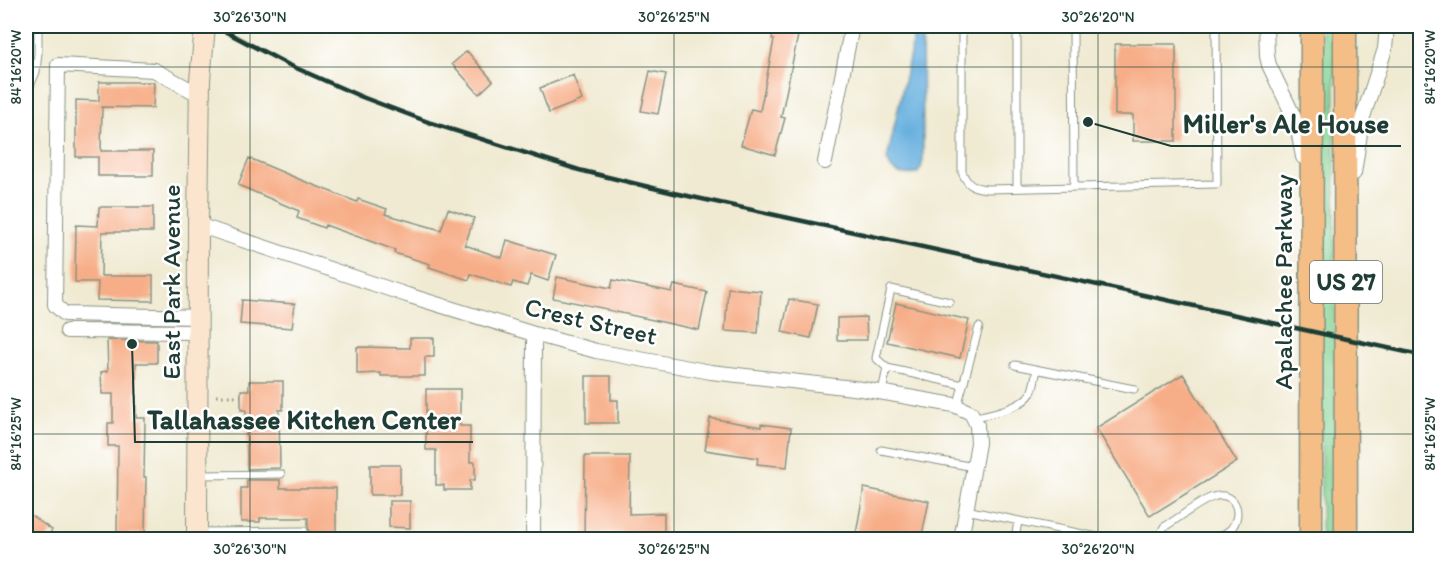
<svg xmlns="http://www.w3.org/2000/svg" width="1446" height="565" font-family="Itim,sans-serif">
  <rect width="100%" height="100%" fill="#fff"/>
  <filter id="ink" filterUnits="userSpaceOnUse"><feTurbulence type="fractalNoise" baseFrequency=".0167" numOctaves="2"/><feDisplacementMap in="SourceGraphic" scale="12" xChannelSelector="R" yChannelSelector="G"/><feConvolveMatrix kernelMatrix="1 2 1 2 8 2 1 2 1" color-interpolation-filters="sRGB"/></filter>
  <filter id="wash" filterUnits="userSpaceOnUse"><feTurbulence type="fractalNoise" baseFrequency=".008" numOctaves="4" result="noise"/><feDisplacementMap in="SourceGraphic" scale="24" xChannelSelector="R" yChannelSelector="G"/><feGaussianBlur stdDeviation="1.35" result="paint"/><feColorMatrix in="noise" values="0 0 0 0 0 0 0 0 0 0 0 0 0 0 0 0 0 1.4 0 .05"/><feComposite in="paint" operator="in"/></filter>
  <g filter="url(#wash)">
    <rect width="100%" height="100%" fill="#f0ead2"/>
    <path fill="#82d190" stroke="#508762" stroke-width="1.5" d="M1321,26h14v513l-14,1z"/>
    <path fill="#68b0df" stroke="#44768a" stroke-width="1.5" d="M916,26h6l1,133c-1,5 -1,11 -6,14 -7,3 -20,1 -25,-4 -2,-2 -3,-6 -5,-9z"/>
    <g id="blocks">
      <path fill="#f7ae88" d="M774,26h26l-19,91 4,1 -10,37 -34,-10 10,-36 9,2 14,-71 -2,-1z
        M1115,44h61v97h-43v-26h-18z
        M467,51l26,30 -14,13 -27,-30z
        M650,71l16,3 -8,40 -17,-3z
        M573,75l9,25 -33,13 -9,-25z
        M99,82h55l-1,26 -51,-1 -1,44h52v25h-55v-19h-22v-57l23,1z
        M249,158l52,22 56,22 1,-3 29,10 -2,5 56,16 7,-21 26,9 -9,27 37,13 5,-18 49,15 -8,26 -17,-6 -4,11 -14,-4 -2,5 -40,-13 -2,6 -40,-13 1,-3 -36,-11 1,-3 -70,-25 -1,3 -27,-10 2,-7 -61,-26z
        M99,207h54v25h-51l-1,44h52v25l-56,-1 1,-18h-23l1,-57 22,1z
        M557,277l54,11 2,-8 59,12 2,-7 33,7 -8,38 -92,-20v-1l-54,-11z
        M728,288l33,3 -3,42 -33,-2z
        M789,299l29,5 -7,34 -29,-6z
        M242,300l53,4 -3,24 -52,-4z
        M896,303l73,17 -9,38 -73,-16z
        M866,317l1,23h-30v-22z
        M410,338h24v19h-9v19h-44v-3l-24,1v-27l53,1z
        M107,340l50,1v22h-21v55h9l-1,59h2l-1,57h-28l1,-88h-10v-23h5v-29h-11l-1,-22 7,-1z
        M1183,374l54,88 -87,54 -54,-88z
        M586,376h25v24h7v23h-32z
        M249,381h34v29h-4l1,58 -33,1 -1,-59h-5v-20h8z
        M426,389h34v37h10v36h5v18h-5v10h-26v-5h-8v-35h-10z
        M710,418l51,9v-3l30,4 -4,39 -30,-3 1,-6 -53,-8z
        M585,456h45l-1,58 35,-1v27h-26v-7h-36v7h-18z
        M370,465h30v30h-30z
        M247,480h33v8h56v52h-28l2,-8 -2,-5v-9h-48v4h-19v-34h6z
        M864,488l65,13 -8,39h-66z
        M389,501h21v27l-21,-1z
        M26,512l26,18 -6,10h-20z"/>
    </g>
  </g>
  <g filter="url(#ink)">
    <use href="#blocks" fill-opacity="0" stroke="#889483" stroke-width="1.5"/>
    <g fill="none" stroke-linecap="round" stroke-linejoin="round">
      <g stroke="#889483" stroke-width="9">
        <path id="lane" d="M962,26v146c6,14 10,15 24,17l231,-5 -1,-158
          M1017,26v162
          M1073,26l1,161
          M26,95l10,-23 2,-19v-27
          M950,302l-59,-13 -15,69 11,10 76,17
          M1015,365l119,24
          M882,392l5,-24
          M957,407l22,-80
          M973,418c18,-5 48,-9 58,-25 3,-6 4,-16 6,-23
          M881,450l93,17
          M200,475l81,-1
          M966,510l146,30
          M199,532l105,-1
          M1015,540l3,-19
          M1159,540l1,-6 4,-7c12,-7 38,-27 49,-30 22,-7 31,16 18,32 -4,4 -11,7 -16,11"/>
      </g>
      <g stroke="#889483" stroke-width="16">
        <path id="street" d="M1266,26l1,30 2,9 24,50 6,20 4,22
          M825,162l27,-136
          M1354,173l8,-53 23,-71 2,-23
          M198,225l209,70 127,39 62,17 115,21 151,17 92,16 17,8 6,12 1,18 -17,97
          M198,317l-133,-3 -10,-9 3,-240 96,5 46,25
          M67,331l131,1
          M533,540l1,-206"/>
      </g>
      <g stroke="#889483" stroke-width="22">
        <path id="secondary" d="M197,540l1,-315 2,-145 5,-54"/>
      </g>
      <g stroke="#889483" stroke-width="25">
        <path id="primary" d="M1345,26l1,514
          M1311,540l1,-514"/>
      </g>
      <path stroke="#889483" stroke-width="3" stroke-dasharray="1.5 4.5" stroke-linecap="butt" d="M216,396h25"/>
      <use href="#lane" stroke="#fff" stroke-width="7"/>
      <use href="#street" stroke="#fff" stroke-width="14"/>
      <use href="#secondary" stroke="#fbe5cf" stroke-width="20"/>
      <use href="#primary" stroke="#f5be86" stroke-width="22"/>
      <path stroke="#1f3d34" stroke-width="4.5" d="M215,26l72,38 75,33 69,26 148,47 95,23 746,162"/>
    </g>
  </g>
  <path fill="none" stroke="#1f3d34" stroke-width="1.5" stroke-opacity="0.45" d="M250,26v514M674,26v514M1098,26v514M26,67h1394M26,434h1394"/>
  <g text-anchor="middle" stroke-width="5" stroke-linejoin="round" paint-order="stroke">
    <rect fill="#fff" stroke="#627771" stroke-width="1.5" x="1310" y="261" width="72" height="42" rx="4.5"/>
    <g font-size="24" font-weight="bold" fill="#1f3d34">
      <text x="1346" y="290">US 27</text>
    </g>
    <g font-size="26" fill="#1f3d34" stroke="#fff">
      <text transform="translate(171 282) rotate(-90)" y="9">East Park Avenue</text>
      <text transform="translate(1283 282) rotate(-90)" y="9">Apalachee Parkway</text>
      <text transform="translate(591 321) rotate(13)" y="9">Crest Street</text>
    </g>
  </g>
  <path fill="none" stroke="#1f3d34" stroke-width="2" d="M1088 122L1171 146H1401M132 344L135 442H473"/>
  <g fill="#1f3d34" stroke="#fff" stroke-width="2">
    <circle cx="1088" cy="122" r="6"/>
    <circle cx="132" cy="344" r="6"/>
  </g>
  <g font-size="27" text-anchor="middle" font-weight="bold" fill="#1f3d34" stroke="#fff" stroke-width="5" stroke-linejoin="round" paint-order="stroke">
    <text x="1286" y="133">Miller's Ale House</text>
    <text x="304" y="429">Tallahassee Kitchen Center</text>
  </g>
  <rect width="1446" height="565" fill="none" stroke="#fff" stroke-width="66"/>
  <rect x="33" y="33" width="1380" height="499" fill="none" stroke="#1f3d34" stroke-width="2"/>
  <g font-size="15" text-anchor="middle" fill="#1f3d34">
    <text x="250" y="22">30°26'30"N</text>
    <text x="674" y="22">30°26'25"N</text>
    <text x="1098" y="22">30°26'20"N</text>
    <text transform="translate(1430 67) rotate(-90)" y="5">84°16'20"W</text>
    <text transform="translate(16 67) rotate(-90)" y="5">84°16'20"W</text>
    <text transform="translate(1430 434) rotate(-90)" y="5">84°16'25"W</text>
    <text transform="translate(16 434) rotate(-90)" y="5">84°16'25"W</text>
    <text x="250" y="554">30°26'30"N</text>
    <text x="674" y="554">30°26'25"N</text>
    <text x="1098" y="554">30°26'20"N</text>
  </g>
</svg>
